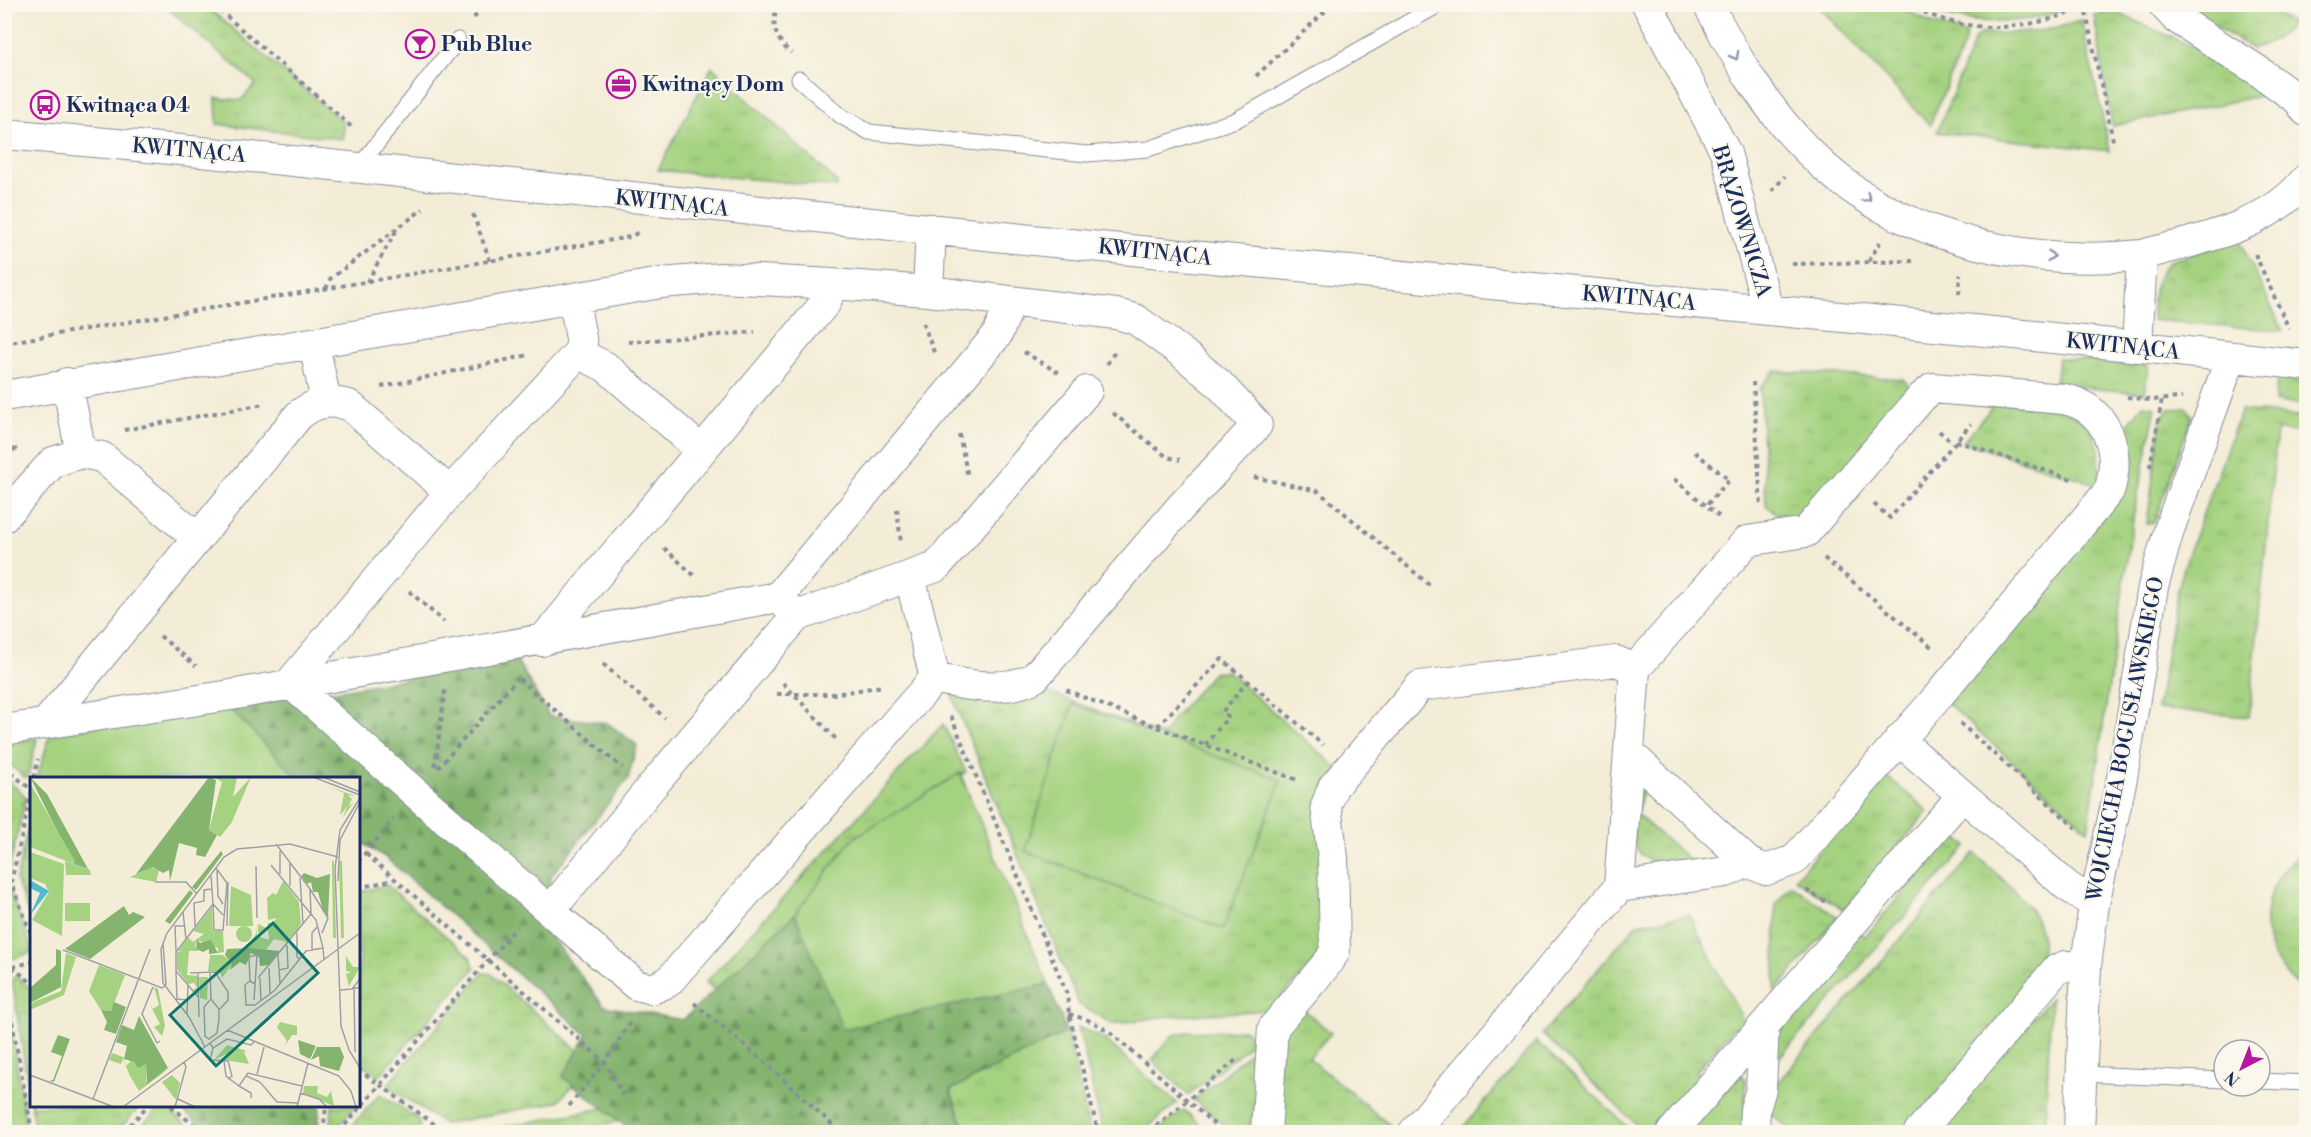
<svg xmlns="http://www.w3.org/2000/svg" width="2311" height="1137" font-family="'Libre Bodoni',serif">
  <defs>
    <pattern id="grass-tufts" width="24" height="20" patternUnits="userSpaceOnUse" patternTransform="scale(1.5)"><rect width="24" height="20" fill="#a5d280"/><path d="M3 7l-1-3M5 7V3M7 7l1-3M15 17l-1-3M17 17v-4M19 17l1-3" fill="none" stroke="#8db571"/></pattern>
    <pattern id="forest-firs" width="22" height="20" patternUnits="userSpaceOnUse" patternTransform="scale(1.5)"><rect width="22" height="20" fill="#84b46e"/><path d="M5 1l3.5 6h-7zM16 11l3.5 6h-7z" fill="#6b935e"/></pattern>
  </defs>
  <rect width="100%" height="100%" fill="#fbf7ec"/>
  <filter id="ink" filterUnits="userSpaceOnUse"><feTurbulence type="fractalNoise" baseFrequency=".0167" numOctaves="2"/><feDisplacementMap in="SourceGraphic" scale="12" xChannelSelector="R" yChannelSelector="G"/><feConvolveMatrix kernelMatrix="1 2 1 2 8 2 1 2 1" color-interpolation-filters="sRGB"/></filter>
  <filter id="wash" filterUnits="userSpaceOnUse"><feTurbulence type="fractalNoise" baseFrequency=".008" numOctaves="4" result="noise"/><feDisplacementMap in="SourceGraphic" scale="24" xChannelSelector="R" yChannelSelector="G"/><feGaussianBlur stdDeviation="1.35" result="paint"/><feColorMatrix in="noise" values="0 0 0 0 0 0 0 0 0 0 0 0 0 0 0 0 0 1.4 0 .05"/><feComposite in="paint" operator="in"/></filter>
  <g filter="url(#wash)">
    <rect width="100%" height="100%" fill="#f3ecd6"/>
    <path fill="url(#grass-tufts)" stroke="#60806f" stroke-width="1.5" d="M164,5h41l138,117v17l-126,-15 -1,-26 25,2 15,-16z
      M1822,5h74l33,17 37,12 -2,10 -34,81 -111,-118z
      M1917,5h156c-45,23 -110,21 -156,0z
      M2182,5h81l30,19 -20,17 -21,8z
      M2115,12l105,47 55,34 -163,33 -18,-111z
      M2081,20l29,131 -173,-19 38,-93 5,-5c34,-1 69,0 101,-14z
      M712,67l125,115v5l-179,-17z
      M2239,239l44,92 -131,-11c0,-23 1,-42 18,-59z
      M2058,358l90,8 -3,27 -90,-8z
      M1774,371l129,8 5,6 1,8 -108,127 -16,1 -19,-16 -6,-117z
      M2277,378l29,4v23l-31,-4z
      M1995,403c37,4 92,-2 103,44 2,12 1,26 1,38l-136,-43z
      M2143,405l13,2 -22,106 -46,317 -143,-129 175,-204 2,-65z
      M2187,408l5,8 -38,107 -7,1 14,-106 8,-9z
      M2241,410l65,7v16l-29,-3 -28,287 -92,-8 21,-120 9,-31z
      M1227,671l109,96 -8,179 -58,64 -109,7 -49,7 -33,-20 -127,-308 77,-11 134,51 10,-17 40,-46z
      M943,724l23,48 -113,67 -58,75 -80,77 -9,-9z
      M37,738l-9,39 -3,1 -20,-18v-19z
      M1885,775l43,36 -84,99 -49,-31z
      M5,777l21,20 -20,85 26,66 -1,5 -26,8z
      M1637,786h8l-9,28 57,49c-67,9 -63,-23 -58,-75z
      M31,815l1,105h-1l-15,-40z
      M1954,833l13,13 -197,222 3,-36 85,-101 7,6z
      M2306,850v141c-54,-35 -53,-105 0,-141z
      M1974,853c38,37 91,69 58,127l-126,152h-113l-26,-22 1,-16z
      M387,885l83,72 5,11 -97,109 -19,-16v-169z
      M1791,885l47,32 -63,75 1,-88z
      M1689,915l57,111 -3,3 -10,-1 -37,44 7,7 -45,53h-14l-102,-98 95,-110z
      M483,973l8,1 98,86 -5,14 -27,28 -113,22 -52,-35 -3,-6z
      M14,977h4l13,12 1,117h109l-25,26h-81l-23,-152z
      M4,994l4,13 19,125h-22z
      M2051,998l-6,134h-93l-11,-8z
      M1301,1007l30,26 -22,25 89,74h-126l9,-98z
      M1078,1027l26,12 73,64 -35,29h-39z
      M1247,1030l4,14 -63,51 -36,-35 20,-24 15,-4z
      M1067,1032l23,100h-124l-16,-42z
      M1536,1041l97,91h-174z
      M1250,1052l12,22 -14,58h-16l-38,-32z
      M1740,1074l6,7 -3,51h-58z
      M380,1094l38,25 2,7c-10,11 -58,7 -74,6z
      M160,1106h4l31,26h-58z
      M332,1106h24l-23,26 -2,-2z
      M604,1108l16,13 -55,11h-88z
      M1184,1110l25,22h-53z"/>
    <path fill="url(#forest-firs)" stroke="#507266" stroke-width="1.5" d="M516,659l33,57 58,7 30,22 -9,34 -77,97 -4,56 57,74 79,14 112,-106 49,115 204,-45 19,48 -117,58 16,42h-332l-71,-55 24,-42 -202,-178 -26,-16 -1,-63h-60l-74,-75 118,-13z
      M177,1106h143l-2,26h-109z"/>
    <path fill="#a5d280" stroke="#60806f" stroke-width="1.5" d="M224,703l74,75h-261l13,-43z
      M1073,704l208,76 -58,149 -198,-78z
      M960,773l88,211 -205,45 -48,-115 57,-75z"/>
  </g>
  <g filter="url(#ink)">
    <g fill="none" stroke-linecap="round" stroke-linejoin="round">
      <g stroke="#878e9a" stroke-width="17">
        <path id="lane" d="M799,79l42,37 28,16 218,22 61,-5 88,-29 204,-116
          M358,168l100,-128
          M2081,1074l143,6
          M2260,1081l46,2"/>
      </g>
      <g stroke="#878e9a" stroke-width="32">
        <path id="street" d="M1647,4l79,149 42,157
          M1708,4c28,54 57,104 100,147 84,87 217,116 334,104
          M2163,4l13,14 81,52 41,30 8,11
          M4,134c387,33 771,81 1157,119 382,37 764,69 1145,112
          M928,291l3,-62
          M314,344l12,58
          M2137,347l5,-92c55,-15 127,-28 164,-76
          M578,353l28,14 95,83
          M4,396l657,-113 61,-5 110,6 96,7 188,23 19,5 46,33 38,32 38,41 -77,83 -145,169c-29,16 -69,9 -100,1
          M81,453l21,4 95,81
          M4,517l49,-55 28,-9 -14,-70
          M910,577l25,101 -267,304 -16,7 -16,-4 -86,-74 98,-120 149,-175 139,-49 151,-176
          M778,597l219,-262 14,-33
          M542,641l284,-339 6,-18
          M46,723l253,-308c16,-13 31,-15 50,-10l101,87
          M4,730l227,-35 547,-98 19,19
          M1899,740l168,146 27,18
          M1629,753l119,109
          M550,911l-260,-228 160,-191 128,-139 4,-9 -8,-44
          M1266,1132l7,-104 57,-68 5,-10 -2,-92 -7,-52 7,-19 87,-101 196,-25 19,8
          M1414,1132l205,-245 107,-15 22,-10 18,8 28,-10 141,-160 174,-209c13,-39 -1,-83 -45,-92l-131,-11 -11,9 -116,135 -59,9 -112,128 -16,218
          M1672,1132l290,-336
          M1754,1132l1,-23 6,-20 3,-64
          M1919,1132l137,-162 9,-4h21
          M2079,1132l7,-166 8,-62 28,-126 31,-191 16,-57 62,-173"/>
      </g>
      <path stroke="#878e9a" stroke-width="4" stroke-dasharray="4.5 4.5" stroke-linecap="butt" d="M213,4l141,125
        M778,4c-7,21 -4,34 13,49
        M1908,4c58,34 124,27 184,0
        M2084,4l30,141
        M474,18l10,-14
        M1256,76l77,-72
        M1772,191l13,-15
        M473,214l17,47
        M2255,254l34,75
        M1869,261l11,-19
        M1792,264l121,-3
        M367,282l29,-51
        M326,289l4,-10 93,-70
        M1959,294l1,-20
        M923,323l12,32
        M628,342l127,-10
        M4,343l626,-106 9,-5
        M1024,352l35,21
        M1107,364l9,-14
        M1753,382l8,124
        M381,387l148,-32
        M2127,397l22,3 33,-2
        M1113,413l54,44 13,3
        M124,430l140,-26
        M1939,431l15,13
        M959,434l9,43
        M1956,441l118,39
        M4,451l15,-2
        M1695,452l34,28 -23,26
        M2150,467l12,-68
        M1254,477l64,14 114,96
        M1674,479l48,40
        M1874,504l16,14 81,-94
        M897,509l4,34
        M664,548l32,29
        M1824,558l110,91
        M409,591l35,31
        M160,636l36,30
        M603,664l62,54
        M519,679l103,89
        M783,683l53,56
        M1066,690l91,37 65,-68 101,86
        M777,694h59l47,-8
        M951,716l116,278 2,20 29,118
        M1960,723l116,105
        M1157,727l143,54
        M1205,745l23,-28 -6,-5 26,-31
        M435,766l10,-76
        M4,767l28,23
        M438,768l79,-89
        M34,778l4,-19
        M32,791l-21,91 21,54
        M366,854l239,208 18,34
        M358,862l36,-43
        M358,888l35,-8
        M1806,890l20,12
        M12,967l20,16
        M4,969l28,-7
        M4,977l28,155
        M694,1003l76,64 70,65
        M1069,1014l22,7 19,11 113,100
        M358,1069l87,63
        M171,1106l31,26
        M569,1106l36,-44 27,-42
        M124,1132l23,-26
        M323,1132l3,-26
        M339,1132l178,-205
        M1149,1132l87,-72"/>
      <use href="#lane" stroke="#fff" stroke-width="15"/>
      <use href="#street" stroke="#fff" stroke-width="30"/>
    </g>
    <defs><path id="oneway-chevron" d="M-2-3.5L2.5 0L-2 3.5" fill="none" stroke-width="1.6" stroke-linecap="round" stroke-linejoin="round" transform="scale(1.5)"/></defs>
    <g stroke="#8d97ae">
      <use href="#oneway-chevron" transform="translate(1735 56) rotate(62)"/>
      <use href="#oneway-chevron" transform="translate(1867 198) rotate(35)"/>
      <use href="#oneway-chevron" transform="translate(2051 256) rotate(5)"/>
    </g>
  </g>
  <defs>
    <g id="bar-ring" transform="scale(1.5)"><circle r="9.5" fill="#fbf7ec" stroke="#b5179e" stroke-width="1.5"/><path d="M-6-5H6L.8 .8V4.5H3.5V6h-7V4.5H-.8V.8Z" fill="#b5179e"/></g>
    <g id="office-ring" transform="scale(1.5)"><circle r="9.5" fill="#fbf7ec" stroke="#b5179e" stroke-width="1.5"/><path d="M-6-3h4V-5.5h4V-3h4V5H-6ZM-1-4.5V-3h2v-1.5ZM-6 0V1H6V0Z" fill="#b5179e"/></g>
    <g id="bus-ring" transform="scale(1.5)"><circle r="9.5" fill="#fbf7ec" stroke="#b5179e" stroke-width="1.5"/><path d="M-5-6H5V4H4V6H2V4H-2V6H-4V4H-5ZM-3.5-4V0h7V-4ZM-3.5 1.2v1.5H-2V1.2ZM2 1.2v1.5H3.5V1.2Z" fill="#b5179e"/></g>
  </defs>
  <g fill-rule="evenodd">
    <use href="#bar-ring" x="420" y="44"/>
    <use href="#office-ring" x="621" y="84"/>
    <use href="#bus-ring" x="45" y="105"/>
  </g>
  <g text-anchor="middle" stroke-width="4.5" stroke-linejoin="round" paint-order="stroke">
    <g font-size="21" font-weight="bold" fill="#1b2f5e" stroke="#fbf7ec" text-anchor="start">
      <text x="441" y="51">Pub Blue</text>
      <text x="642" y="91">Kwitnący Dom</text>
      <text x="66" y="112">Kwitnąca 04</text>
    </g>
    <g font-size="21" fill="#1b2f5e" stroke="#fbf7ec">
      <text transform="translate(189 150) rotate(5)" y="7">KWITNĄCA</text>
      <text transform="translate(672 203) rotate(6)" y="7">KWITNĄCA</text>
      <text transform="translate(1742 221) rotate(73)" y="7">BRĄZOWNICZA</text>
      <text transform="translate(1155 252) rotate(6)" y="7">KWITNĄCA</text>
      <text transform="translate(1639 298) rotate(5)" y="7">KWITNĄCA</text>
      <text transform="translate(2123 346) rotate(6)" y="7">KWITNĄCA</text>
      <text transform="translate(2125 739) rotate(-79)" y="7">WOJCIECHA BOGUSŁAWSKIEGO</text>
    </g>
  </g>
  <g transform="translate(30 777)">
    <rect width="330" height="330" fill="#f3ecd6"/>
    <path d="M184,0h23l-4,20 18,-20 -19,45 -12,15 -11,-7 13,-48zM298,9l27,10 -7,-1 4,4 -4,8 6,-5 -11,15 4,-10 -7,8 4,-22zM35,84l25,9 1,5h-25zM302,84h2l2,77h-3zM309,84h3l2,77h-3zM122,90l7,3 -3,12 -26,-5zM253,104l16,21 2,22 -14,18 -13,-3 -8,11 -20,-2 10,-14v-10l1,12 12,4 -1,-10 -10,3v-9l10,5v-7l3,2 6,-6 -9,2 -1,-22 6,-5 3,2zM35,126h25v18h-25zM182,130l1,24h10l1,21 -6,1v-5l-21,-8 -2,6 3,5h-9l-2,24 11,1v19l-5,-6 4,-1 -3,-5 -6,1 -11,-15v-17h5l-4,-1 10,-14 5,5 11,-8 -11,-3zM36,176l10,4 -12,38 -34,15 3,-8 28,-11zM180,178h13l10,8 -11,15 -2,-6 -12,-1zM316,179l7,11h7l-11,19 -3,-12 6,-2 -6,-1zM69,188l26,10 -14,36 -10,-1 -12,-19zM169,200h9l-1,23 -7,-2zM124,210l4,2 7,37 -3,10 -8,-9 6,-3 -10,-19 3,4 6,-4zM250,245l17,4v9h-5l-7,11 2,-5 -10,-14zM197,268l20,6 -3,1 5,12 -24,-4 1,-6 -12,6zM82,276l11,4 3,9 6,-6 3,4 11,-1v19l22,-13 -29,22 -9,-15 -7,-17 -2,5 -12,-4zM142,298l8,8 -4,17 -14,-18zM274,309h14l-1,7 10,4 4,-6 3,15 -31,-13z" fill="#a5d280"/>
    <path d="M0,0l17,17 41,75 -14,-5zM179,0l7,3 -7,50 8,5 -12,22 -9,-2 1,-7 -18,-5 -9,38 -1,-11 -6,3 -10,-6 -17,7zM191,74l2,3 -27,36 -4,-3zM274,96l13,5 13,-4 -2,43 -5,-6 -5,-19h-5l-2,-10 -4,2 -6,-8zM160,113l3,3 -23,31 -5,-3zM94,129l5,9 4,-3 12,5 -55,42 -25,-10zM167,162l3,4 11,-3 7,13 -9,1v-5l-6,3 -7,-3zM220,171l30,3 -11,14 -9,1 -1,-9 -8,-4 -5,12 -6,-3 -10,8 2,-7 -7,-8 2,-6zM26,172l5,2v36l-31,16v-15l26,-23zM84,225l12,5 -10,27 -12,-4 3,-8 -6,-12 10,1zM109,239l29,52 -21,16 -1,-20 -8,4 -4,-6 -10,-3 3,-13 -11,-4 6,-17 12,5zM28,258l12,4 -16,43 -5,-1 4,-1 9,-24 -11,-4zM268,263l18,6 -6,13 -10,-5zM287,270h23l4,10 -5,14 -19,-5 -1,-10 -8,4z" fill="#84b46e"/>
    <path d="M201,109l20,9 2,31h-24zM253 150a8 8 0 1 1 16 0a8 8 0 1 1-16 0ZM206 157a8 8 0 1 1 16 0a8 8 0 1 1-16 0Z" fill="#a5d280"/>
    <path d="M0,6l45,78 -1,3 -44,-17zM0,75l34,12 -2,72 -30,-16 17,-28 -4,-8 -15,-6z" fill="#a5d280"/>
    <path d="M0,103l19,11 -19,24 10,-22 -10,-5z" fill="#52bccf"/>
    <path fill="none" stroke="#9da0a6" stroke-width="1.5" d="M283,0l47,18M293,0l37,15M330,21l-20,32 -5,39 6,157 8,24 11,18M250,74v23M260,86v23M241,88l45,55 7,28M226,89l1,52M187,94l1,25 5,8M270,101l3,45M308,104l2,-41 20,-38M125,105h31l11,12M182,112l1,15 10,11M280,112l18,29 -6,15M183,127l1,26h9l4,-47 -11,-15M153,135l3,27M165,149l-1,-23 10,-2v-11l8,-1 -1,-13M197,149l1,-44M267,156v24l3,2M33,173l99,38 4,-3 -3,-42M282,173v-17l5,-6M146,174l-1,-25h10M227,178h21l2,28M239,191l1,26M249,193l9,-2 -1,-23M146,195l1,27 11,1M168,195l1,45M180,195l1,27 -7,8 1,29 4,3 8,-6 2,-14v-10l-8,-10M160,196l25,-1 13,20v8l-8,9M228,201l53,-64 -1,-25 -34,-45M230,201l1,22M220,204l-5,4 1,20h9l20,-15 31,-39 17,-3 1,11M123,210l-11,27 15,29 3,-2M310,213l12,-1 8,-10M169,221l-23,-27v-19l37,-48M224,223l3,-45 -8,2 1,24 5,3M157,237l1,-29M197,253l112,46 12,15 5,16M180,266l3,5 -3,12 18,1 4,15 -4,3M175,270l-16,-30 -26,-34 -2,-34 6,-16 57,-76 13,-8 53,-5 48,13M183,271l14,-9 24,6 3,-3M325,275l-1,-64h6M194,284l2,15 13,10 9,-13 54,13M227,297l7,-27M0,298l84,32M216,299l14,6 17,20 21,1M209,309l12,7v5M270,316l19,6 8,8M63,322l57,-150M148,322l17,8M93,330l237,-174M145,330l11,-40 -2,-5M267,330l11,-44"/>
    <path fill="#0f766e" fill-opacity="0.15" stroke="#0f766e" stroke-width="3" d="M243,146l45,50 -102,93 -46,-51z"/>
    <rect width="330" height="330" fill="none" stroke="#1b2f5e" stroke-width="3"/>
  </g>
  <rect width="2311" height="1137" fill="none" stroke="#fbf7ec" stroke-width="24"/>
  <g transform="translate(2242 1068) rotate(222)"><circle r="28" fill="#fbf7ec" stroke="#a1a7b3" stroke-width="1.5"/>
  <path d="M0-4.5L10 22L0 15L-10 22Z" fill="#b5179e"/>
  <text y="-9" font-size="16" font-weight="bold" text-anchor="middle" fill="#1b2f5e">N</text>
  </g>
</svg>
